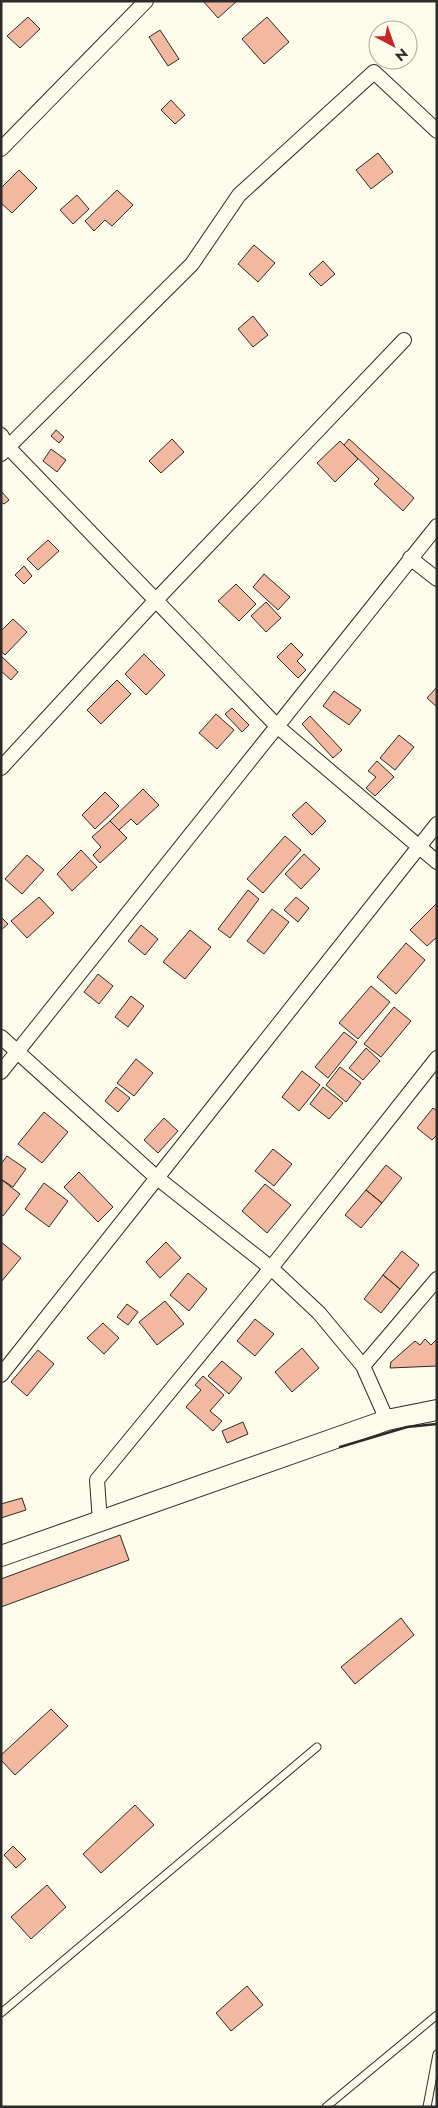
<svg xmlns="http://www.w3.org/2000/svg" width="438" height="2108" font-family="Jost,sans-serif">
  <rect width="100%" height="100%" fill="#fdfbea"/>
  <path fill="#f2b8a0" stroke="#2b2b2b" d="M203,1h34l-19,17z
    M28,17l12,12 -20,19 -13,-12z
    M267,17l22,25 -25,22 -22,-25z
    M160,30l19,29 -11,7 -19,-29z
    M171,100l14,15 -10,9 -14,-14z
    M378,153l15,19 -22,17 -15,-19z
    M19,170l18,18 -25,25 -11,-10v-15z
    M117,190l16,15 -21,21 -7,-6 -11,11 -9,-10z
    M77,195l12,14 -16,15 -13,-14z
    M254,245l21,18 -17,19 -20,-18z
    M323,261l12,13 -14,12 -12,-12z
    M253,316l15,19 -15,12 -15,-18z
    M56,430l8,7 -5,6 -8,-7z
    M172,439l12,13 -23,21 -12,-12z
    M349,439l65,59 -11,13 -29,-27 5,-5 -35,-34z
    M340,441l18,18 -23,23 -18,-19z
    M51,449l15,11 -9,12 -14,-11z
    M1,491l8,9 -5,4 -3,-2z
    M48,540l11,11 -21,19 -11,-11z
    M24,566l8,10 -8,8 -9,-9z
    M264,574l26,23 -12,13 -25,-23z
    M236,584l20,20 -17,17 -21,-20z
    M266,602l15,16 -15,14 -15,-16z
    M13,619l14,13 -22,23 -4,-4v-20z
    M291,643l12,12 -6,6 9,9 -8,8 -21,-21z
    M144,654l21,21 -19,20 -21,-21z
    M1,656l17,16 -7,8 -10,-9z
    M117,680l14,14 -30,30 -14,-14z
    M437,687v20l-10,-9z
    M334,691l27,19 -12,15 -26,-19z
    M232,708l17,17 -7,7 -17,-18z
    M216,714l18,16 -17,19 -18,-16z
    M310,716l32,34 -9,8 -31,-34z
    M399,735l15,12 -19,23 -15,-12z
    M377,761l17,16 -19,19 -9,-8 10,-11 -8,-6z
    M143,789l16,16 -22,20 -6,-6 -12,11 -9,-9z
    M105,792l14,14 -24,23 -13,-14z
    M306,802l20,19 -14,14 -20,-20z
    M110,821l17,17 -27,25 -7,-8 8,-8 -9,-10z
    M285,836l16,14 -38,43 -16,-14z
    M81,850l16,17 -25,24 -15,-17z
    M304,854l16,15 -19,20 -16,-15z
    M27,855l17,15 -22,24 -17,-15z
    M248,890l11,9 -29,39 -12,-9z
    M39,897l15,16 -27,25 -16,-17z
    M296,897l13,11 -11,14 -14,-12z
    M437,903v34l-10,9 -17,-16z
    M272,909l17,13 -25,32 -17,-13z
    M1,917l7,7 -7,6z
    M141,925l17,14 -13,16 -17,-14z
    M190,930l21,17 -26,32 -22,-17z
    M406,943l19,17 -29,34 -19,-17z
    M98,974l15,12 -14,18 -15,-12z
    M371,986l19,16 -32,37 -19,-16z
    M131,996l13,10 -16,21 -13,-10z
    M394,1007l17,14 -30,36 -17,-13z
    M344,1032l13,10 -29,36 -13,-11z
    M366,1048l14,13 -17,19 -14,-12z
    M136,1059l17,14 -19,23 -17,-13z
    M340,1067l21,16 -15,19 -20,-17z
    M302,1071l18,14 -21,26 -17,-14z
    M116,1087l14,11 -12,14 -13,-11z
    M323,1087l20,16 -14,16 -19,-15z
    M433,1108l4,3v24l-5,5 -15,-12z
    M44,1112l24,20 -26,31 -24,-19z
    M164,1118l14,13 -20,22 -14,-13z
    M273,1149l19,15 -18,22 -19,-15z
    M7,1156l19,13 -13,18 -12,-8v-15z
    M386,1165l16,13 -20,25 -16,-13z
    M79,1172l34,35 -15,15 -34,-35z
    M2,1180l18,14 -17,22 -2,-1z
    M44,1183l24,18 -19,26 -24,-18z
    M265,1184l26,21 -24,28 -25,-22z
    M366,1190l16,13 -21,25 -16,-13z
    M1,1242l20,16 -20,24z
    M166,1242l15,16 -21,20 -14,-16z
    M402,1251l17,14 -19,24 -17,-14z
    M188,1273l19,16 -18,22 -19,-16z
    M383,1275l17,14 -19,24 -17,-14z
    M165,1301l19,23 -27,21 -18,-23z
    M127,1304l11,8 -10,13 -11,-8z
    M255,1319l19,15 -19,22 -18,-15z
    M103,1323l16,15 -15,16 -17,-16z
    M425,1339l6,6 6,-6v27l-47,2 1,-6 24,-21 5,4z
    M302,1348l17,20 -27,24 -17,-20z
    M38,1350l16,14 -27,32 -16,-14z
    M222,1361l20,17 -13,16 -21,-18z
    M203,1376l21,19 -14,16 12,10 -9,10 -27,-24 15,-17 -6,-5z
    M243,1422l5,12 -21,9 -5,-12z
    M22,1498l4,12 -25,8v-14z
    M120,1535l9,25 -128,47v-28z
    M401,1618l13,17 -59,49 -14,-17z
    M51,1709l17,17 -53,49 -14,-15v-5z
    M135,1805l19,20 -53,48 -18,-19z
    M13,1846l13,13 -10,9 -12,-13z
    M47,1885l19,22 -35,32 -20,-22z
    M247,1986l16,19 -32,26 -15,-18z"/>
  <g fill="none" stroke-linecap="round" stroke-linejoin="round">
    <g stroke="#2b2b2b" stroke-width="9">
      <path id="lane" d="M1,2013l316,-266
        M326,2107l111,-92
        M427,2107l10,-53"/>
    </g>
    <g stroke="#2b2b2b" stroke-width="16">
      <path id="street" d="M1,149l145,-148
        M1,435l7,12 270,280 159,135
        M1,454l191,-190 47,-69 135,-123 63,59
        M410,558l27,21
        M1,768l155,-168 248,-260
        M1,1037l155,140 115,91 48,45 44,53 24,54
        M1,1072l436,-546
        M363,1366l74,-87
        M1,1375l436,-551
        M100,1522l-3,-42 174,-212 166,-210"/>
    </g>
    <g stroke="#2b2b2b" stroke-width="22">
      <path id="secondary" d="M1,1556l386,-136 50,-10"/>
    </g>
    <use href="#lane" stroke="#fdfbea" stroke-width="7"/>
    <use href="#street" stroke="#fdfbea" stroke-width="14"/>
    <use href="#secondary" stroke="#fdfbea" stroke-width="20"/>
    <path stroke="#2b2b2b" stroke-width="2.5" d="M340,1447l67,-20 30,-3"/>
  </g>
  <rect width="438" height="2108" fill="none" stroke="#2b2b2b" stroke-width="5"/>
  <g transform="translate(393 45) rotate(139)"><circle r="24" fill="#fdfbea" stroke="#a9a89e"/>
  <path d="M0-4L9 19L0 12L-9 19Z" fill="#c62828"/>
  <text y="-8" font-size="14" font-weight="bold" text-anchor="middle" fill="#2b2b2b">N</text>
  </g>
</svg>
